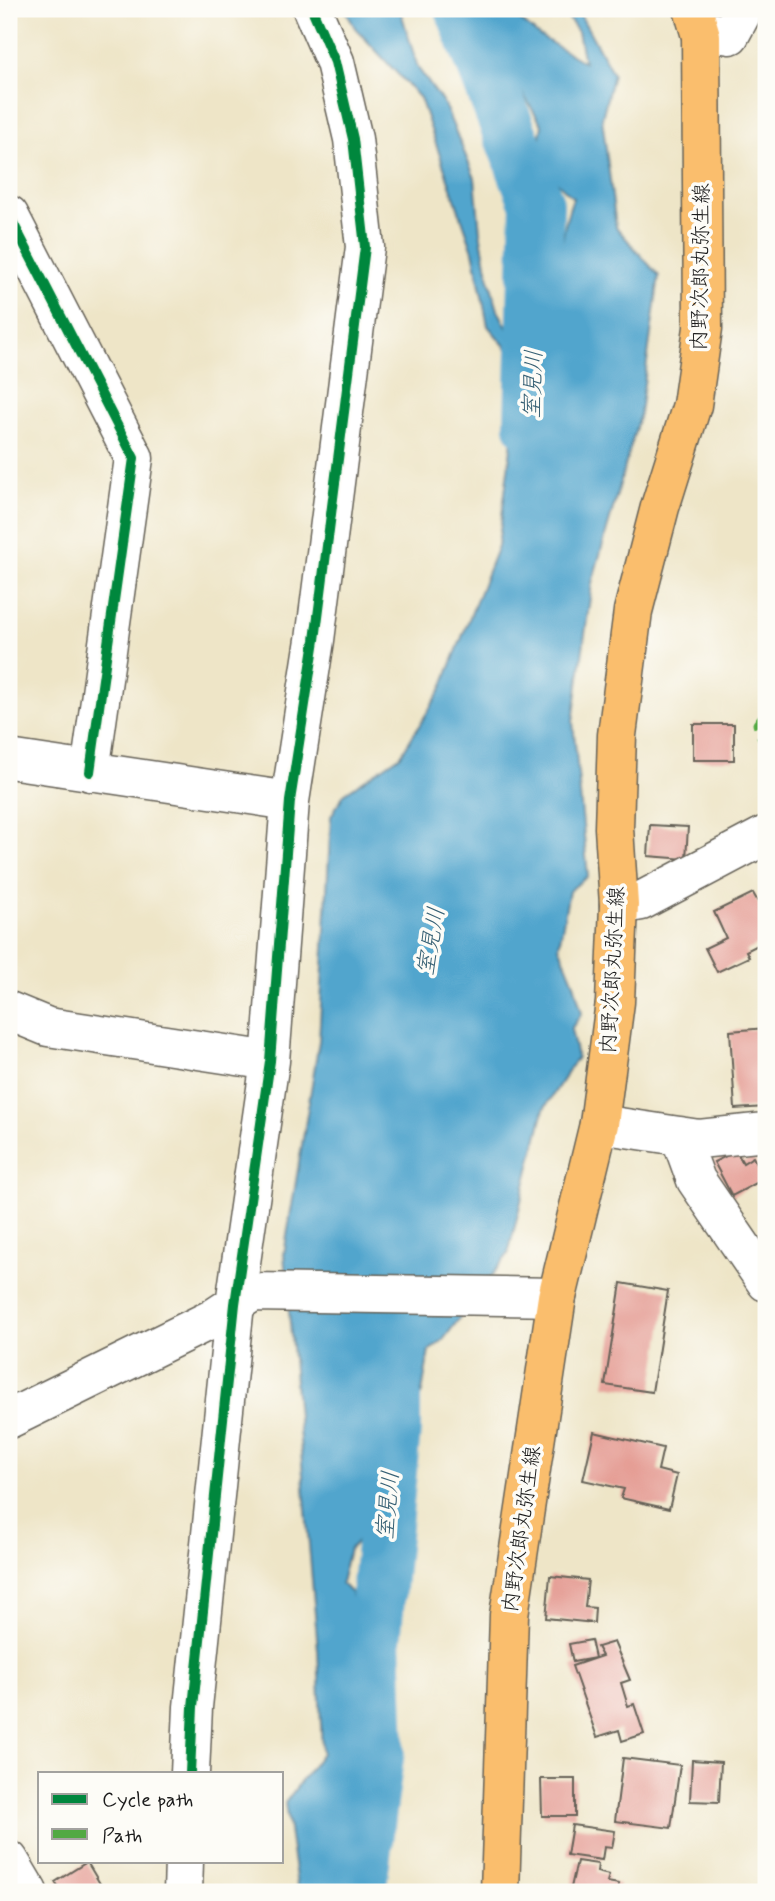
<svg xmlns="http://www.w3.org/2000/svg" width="775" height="1901" font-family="Mynerve,'Klee One',sans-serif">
  <rect width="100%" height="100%" fill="#fdfcf7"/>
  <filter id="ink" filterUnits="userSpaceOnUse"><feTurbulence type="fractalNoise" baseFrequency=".0143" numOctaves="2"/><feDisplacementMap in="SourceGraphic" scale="14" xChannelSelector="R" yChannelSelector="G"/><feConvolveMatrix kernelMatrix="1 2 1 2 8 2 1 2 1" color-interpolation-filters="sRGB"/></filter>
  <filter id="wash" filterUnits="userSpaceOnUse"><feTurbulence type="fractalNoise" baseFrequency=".00686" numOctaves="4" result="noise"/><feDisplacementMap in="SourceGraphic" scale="28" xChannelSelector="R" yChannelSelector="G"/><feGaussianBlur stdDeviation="1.57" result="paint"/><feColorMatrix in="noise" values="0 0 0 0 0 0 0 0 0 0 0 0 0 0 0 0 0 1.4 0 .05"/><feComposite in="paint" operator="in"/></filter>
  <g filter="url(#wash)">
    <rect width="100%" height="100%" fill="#eee5c7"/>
    <path fill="#51a5cd" stroke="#366074" stroke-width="2" d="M345,9h55l18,59 26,36 31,74 5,54 9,47 9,31 21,41 26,1c17,-50 9,-105 28,-154 -28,-28 -40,-31 -31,-73l-21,-34 -20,-15 -8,-24 -32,-43h46l31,26 46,27 -6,-30 -16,-23h15l36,65 -11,44 14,109 43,49 -19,137 -48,170 -19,139 15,154 -19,15 -10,55 15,37 8,30 -11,16 6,28 -33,52 -36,145 -65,86 -14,11 -7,42 -20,42 -31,48c6,16 -7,56 -22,66l-8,34 10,10 13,69 6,62 -3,29 -14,52 -7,87h-48l-13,-89 37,-50 -4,-103 -34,-396 35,-213 12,-225 13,-22 57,-39 40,-65 57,-144 18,-137 -7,-58 -21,-25 -15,-75 -53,-153 -65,-70z"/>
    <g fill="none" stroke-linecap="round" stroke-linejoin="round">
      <path stroke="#51a5cd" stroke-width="54" d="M462,9l75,195 -6,221
        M359,1892l19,-143 -4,-109 20,-211v-53"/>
    </g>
    <g id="blocks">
      <path fill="#e59e95" d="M693,724h41v36h-41z
        M650,825l38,2 -2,32 -38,-3z
        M753,893l13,23v25l-20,10 3,6 -32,15 -12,-24 21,-10 -12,-26z
        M766,1028v79l-31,2 -5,-78z
        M736,1151l7,12 10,-6 11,22 -32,17 -18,-34z
        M621,1283l47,8 -16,101 -47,-7z
        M594,1432l69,16 -5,22 19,5 -8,34 -48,-11 3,-9 -41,-9z
        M550,1576l38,4 -3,27 10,1 -1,15 -48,-5z
        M591,1640l4,18 -22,4 -4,-18z
        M614,1642l16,38 -9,3 7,23 6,-2 10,30 -22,7 -3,-11 -22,7 -25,-71 30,-10 -5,-9z
        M623,1758l57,7 -9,63 -56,-7z
        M692,1760l29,2 -2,40 -29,-1z
        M541,1779h34v37h-33z
        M572,1825l43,6 -3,17 -8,-1 -2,13 -35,-5z
        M577,1861l21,3 -1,8 12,3 -2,7 12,2 -2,8h-47z
        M87,1862l18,30h-44l-6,-10z"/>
    </g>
  </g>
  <g filter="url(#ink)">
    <use href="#blocks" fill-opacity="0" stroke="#666258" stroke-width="2"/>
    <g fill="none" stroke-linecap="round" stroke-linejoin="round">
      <g stroke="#666258" stroke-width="41">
        <path id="minor" d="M701,36l9,-4 20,3 14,-26
          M9,215l125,243 -44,314
          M9,759l281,42
          M619,905l22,-4 125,-66
          M9,1011l39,16 222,34
          M599,1124l100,15 67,-7
          M680,1136l16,44 70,102
          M9,1419l203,-100 41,-27 304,5
          M190,1773l3,-66 42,-403 35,-243 20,-260 25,-161 50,-393 -12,-108 -18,-77 -23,-53
          M9,1860l19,32
          M183,1892l1,-31"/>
      </g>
      <g stroke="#666258" stroke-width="41">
        <path id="major" d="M500,1892l9,-277 48,-318 42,-173 16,-122 4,-97 -5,-77 3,-93 16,-124 27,-104 32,-102 11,-77 -2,-292 -8,-27"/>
      </g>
      <use href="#minor" stroke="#fff" stroke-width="38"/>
      <use href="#major" stroke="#fabe6d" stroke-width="38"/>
      <path stroke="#52a943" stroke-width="9" stroke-dasharray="18 9" stroke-linecap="butt" d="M766,712l-9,12 9,28"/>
      <g stroke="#fdfcf7" stroke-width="15">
        <path id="cycleway" d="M9,215l125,243 -44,314
          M190,1773l3,-66 42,-403 35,-243 20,-260 25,-161 50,-393 -12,-108 -18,-77 -23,-53"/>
      </g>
      <use href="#cycleway" stroke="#00873e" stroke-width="10"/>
    </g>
  </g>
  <g text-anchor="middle" stroke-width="7" stroke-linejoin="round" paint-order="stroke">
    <g font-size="21" fill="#1c1c1c" stroke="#fdfcf7">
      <text transform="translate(700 267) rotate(-89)" y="7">内野次郎丸弥生線</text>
      <text transform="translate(612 970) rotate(-87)" y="7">内野次郎丸弥生線</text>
      <text transform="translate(521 1529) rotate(-82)" y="7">内野次郎丸弥生線</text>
    </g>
    <g font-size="23" font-style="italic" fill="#366074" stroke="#fdfcf7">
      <text transform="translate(532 384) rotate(-88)" y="8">室見川</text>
      <text transform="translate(430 941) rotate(-80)" y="8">室見川</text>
      <text transform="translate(387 1505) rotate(-85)" y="8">室見川</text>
    </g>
  </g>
  <rect width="775" height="1901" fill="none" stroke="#fdfcf7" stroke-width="35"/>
  <rect x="38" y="1772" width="245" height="91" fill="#fdfcf7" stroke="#a3a29f" stroke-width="2"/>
  <rect x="52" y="1794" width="35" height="10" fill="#00873e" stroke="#a3a29f" stroke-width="2"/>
  <text x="102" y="1806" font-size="21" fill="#1c1c1c">Cycle path</text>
  <rect x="52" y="1829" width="35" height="10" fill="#52a943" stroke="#a3a29f" stroke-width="2"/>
  <text x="102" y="1842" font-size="21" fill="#1c1c1c">Path</text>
</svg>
